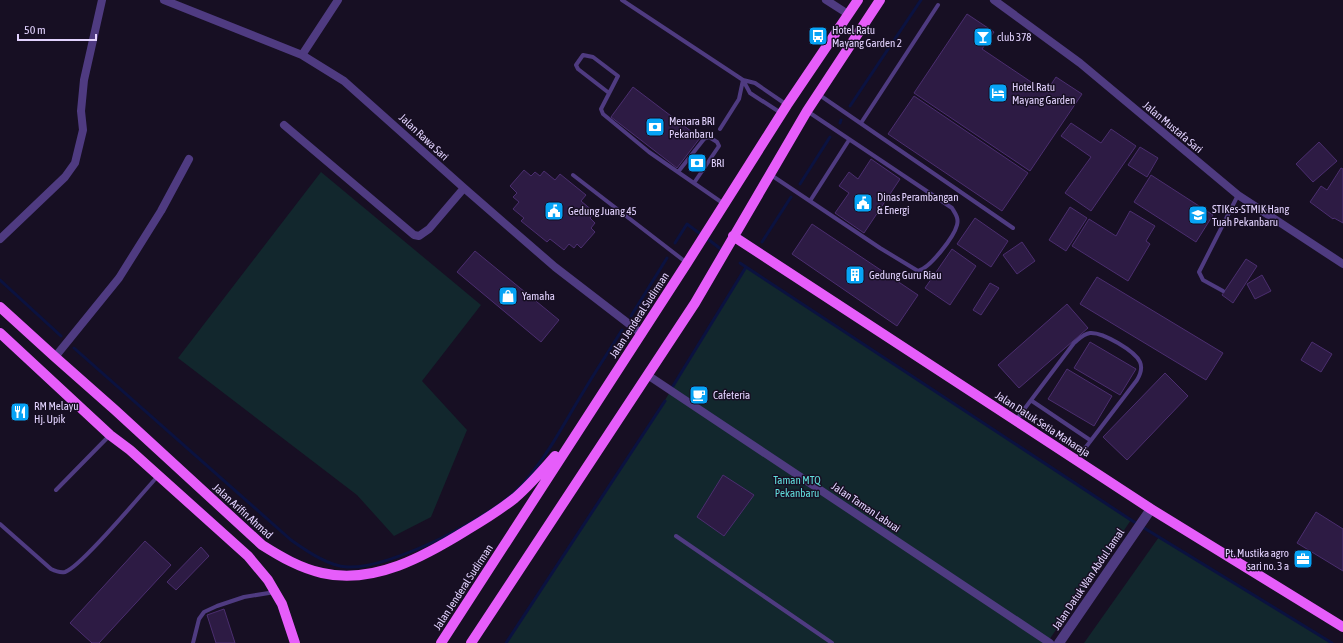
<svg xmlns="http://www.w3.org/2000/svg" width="1343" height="643" font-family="'Asap Condensed',sans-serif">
  <rect width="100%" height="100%" fill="#170f23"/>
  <path fill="#12272d" d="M321,172l160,133 -59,76 45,49 -36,87 -37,19 -37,-41 -179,-137z
    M746,267l385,253 -84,123h-541l156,-238z
    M1159,537l173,106h-248z"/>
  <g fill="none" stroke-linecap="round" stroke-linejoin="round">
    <path stroke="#0b1240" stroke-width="3" d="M850,106l71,-106
      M840,123l1,-3
      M800,184l30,-47
      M709,240l13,10
      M762,242l29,-45
      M675,243l12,-19 12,9
      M740,263l391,257 201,123
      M0,280l61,56
      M631,316l36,-58
      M74,348l217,192c16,11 37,26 56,27 42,3 148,-51 175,-82 25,-28 41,-60 60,-91 13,-22 27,-43 40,-64
      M673,386l73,-119
      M506,643l159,-242"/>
  </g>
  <path fill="#2d1b44" stroke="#4b2e6f" d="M967,14l27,18 -12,17 64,43 10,-15 26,17 -52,77 -116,-78z
    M633,87l67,51 -23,30 -66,-51z
    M914,96l114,77 -26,38 -114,-77z
    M1071,123l30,20 10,-14 25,17 -45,65 -26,-18 26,-36 -30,-21z
    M1319,142l18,19 -24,21 -17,-18z
    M1140,147l18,11 -11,19 -19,-12z
    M871,159l29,20 -36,54 -29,-20 14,-20 -10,-7 10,-14 9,7z
    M1341,168l2,1v54l-9,-5 -1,1 -23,-17 11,-16 6,4z
    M524,170l7,6 4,-4 5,4 4,-5 11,9 5,-6 26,21 -5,6 13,11 -4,6 5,5 -4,5 4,4 -14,16 -4,-4 -3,4 -5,-4 -5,6 -14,-11 -3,3 -26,-21 3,-3 -11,-9 6,-7 -6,-5 4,-4 -7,-7z
    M1151,175l62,40 -17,27 -62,-40z
    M1070,207l17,11 -21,33 -17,-11z
    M1130,211l25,15 -9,15 4,3 -22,37 -56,-35 17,-27 27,17z
    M975,218l33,23 -17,26 -34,-23z
    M812,224l106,71 -21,31 -105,-72z
    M1022,242l13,19 -18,13 -14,-19z
    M952,249l24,17 -26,39 -25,-17z
    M475,251l84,69 -18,22 -84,-70z
    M1246,259l11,7 -24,37 -11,-8z
    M1262,275l9,16 -16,8 -8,-15z
    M1097,277l126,76 -17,27 -126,-76z
    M990,283l9,5 -18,27 -8,-5z
    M1067,304l21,24 -69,60 -21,-23z
    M1090,342l46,27 -16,26 -46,-27z
    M1312,342l20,12 -11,18 -20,-12z
    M1067,369l45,27 -18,30 -46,-27z
    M1165,373l23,23 -61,64 -24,-23z
    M723,475l31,20 -30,41 -27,-19z
    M1316,512l27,17v42l-46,-28z
    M145,541l26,24 -72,78h-7l-22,-20z
    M201,547l8,9 -33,34 -9,-8z
    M224,609l11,34h-19l-9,-28z"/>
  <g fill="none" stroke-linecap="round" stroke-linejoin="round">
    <path stroke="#4f3b81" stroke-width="4" d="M622,0l121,80 12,3 32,22
      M743,80l7,13 31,20
      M609,93l-31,-24 -2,-4 7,-10 10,2 25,19 -17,33 2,5 46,38 75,52
      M818,94l195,134
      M861,123l77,-118
      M720,129l19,-30 4,-19
      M678,172l26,-33 5,-2 8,5 2,4 -25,37
      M573,175l114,88
      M771,175l109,73 38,23c12,-3 36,-34 39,-46 2,-7 -2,-12 -5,-17l-145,-97
      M810,201l39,-61
      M1223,291l-20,-11 -4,-8 39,-77
      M1032,401l58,39
      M1016,420l58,-77c5,-4 9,-9 16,-10 13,-1 45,18 50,29 3,7 0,13 -3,18l-61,80
      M56,490l54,-55
      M0,524l51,45c4,2 9,4 14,3 16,-5 78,-80 93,-96
      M676,536l156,107
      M193,643l6,-24 5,-7 13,-6 27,-9 31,-5"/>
    <path stroke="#4f3b81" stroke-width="8" d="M164,0l138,55 42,26 120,107 91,79 87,67
      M826,0l22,14
      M994,0l86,63 158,132 105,69
      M302,55l36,-55
      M284,125l130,110 5,1 10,-7 35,-41
      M0,239l65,-62 10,-14 8,-33 -2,-19 3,-31 18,-80
      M55,357l64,-79 42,-67 28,-52
      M649,376l401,267"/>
    <path stroke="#4f3b81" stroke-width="10" d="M1059,643l92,-134"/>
    <path stroke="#e65dfa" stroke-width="10" d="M733,236l418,273 192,118
      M0,307l55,50 60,53 147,135c19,12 38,23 60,28 52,12 103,-17 145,-43 17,-10 33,-20 48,-32 15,-13 27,-27 40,-42
      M0,333l110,102 20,15 118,106 20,24 14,24 13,39
      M441,643l246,-380 100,-158 71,-105
      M471,643l224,-340 112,-192 73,-111"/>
  </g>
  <defs>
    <g id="bus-square" transform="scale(1)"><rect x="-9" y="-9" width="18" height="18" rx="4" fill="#07a3f5" stroke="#170f23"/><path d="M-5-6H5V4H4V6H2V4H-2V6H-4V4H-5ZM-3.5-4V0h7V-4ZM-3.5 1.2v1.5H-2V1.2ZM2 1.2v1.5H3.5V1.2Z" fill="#fff"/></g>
    <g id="bar-square" transform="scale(1)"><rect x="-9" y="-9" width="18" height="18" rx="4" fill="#07a3f5" stroke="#170f23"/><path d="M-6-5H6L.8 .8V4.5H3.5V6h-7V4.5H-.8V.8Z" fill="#fff"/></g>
    <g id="hotel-square" transform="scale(1)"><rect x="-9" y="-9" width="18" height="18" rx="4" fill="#07a3f5" stroke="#170f23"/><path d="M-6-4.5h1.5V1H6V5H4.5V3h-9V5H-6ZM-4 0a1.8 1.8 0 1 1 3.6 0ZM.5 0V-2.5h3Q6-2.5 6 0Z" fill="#fff"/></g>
    <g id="bank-square" transform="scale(1)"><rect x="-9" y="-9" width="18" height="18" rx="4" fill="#07a3f5" stroke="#170f23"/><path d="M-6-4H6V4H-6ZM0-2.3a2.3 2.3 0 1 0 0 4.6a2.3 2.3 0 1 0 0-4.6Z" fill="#fff"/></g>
    <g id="civic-square" transform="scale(1)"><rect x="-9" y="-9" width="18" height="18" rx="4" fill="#07a3f5" stroke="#170f23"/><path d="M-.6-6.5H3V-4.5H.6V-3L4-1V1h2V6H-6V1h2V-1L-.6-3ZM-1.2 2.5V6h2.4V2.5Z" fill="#fff"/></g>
    <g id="school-square" transform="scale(1)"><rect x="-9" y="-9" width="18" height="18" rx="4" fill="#07a3f5" stroke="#170f23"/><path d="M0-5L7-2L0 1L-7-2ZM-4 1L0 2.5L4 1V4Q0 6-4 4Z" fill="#fff"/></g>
    <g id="building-square" transform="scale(1)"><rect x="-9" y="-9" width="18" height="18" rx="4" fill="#07a3f5" stroke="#170f23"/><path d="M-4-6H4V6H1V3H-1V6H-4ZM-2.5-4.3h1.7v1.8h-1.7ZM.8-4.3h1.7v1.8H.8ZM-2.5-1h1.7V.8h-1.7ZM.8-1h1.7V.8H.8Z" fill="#fff"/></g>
    <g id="shop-square" transform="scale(1)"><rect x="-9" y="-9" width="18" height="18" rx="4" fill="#07a3f5" stroke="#170f23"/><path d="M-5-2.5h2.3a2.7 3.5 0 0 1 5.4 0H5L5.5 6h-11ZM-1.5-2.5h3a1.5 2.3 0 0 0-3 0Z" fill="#fff"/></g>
    <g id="cafe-square" transform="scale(1)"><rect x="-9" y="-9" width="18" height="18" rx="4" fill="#07a3f5" stroke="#170f23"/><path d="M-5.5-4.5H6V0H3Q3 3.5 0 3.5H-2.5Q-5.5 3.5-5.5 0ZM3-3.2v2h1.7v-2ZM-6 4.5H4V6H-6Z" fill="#fff"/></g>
    <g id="restaurant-square" transform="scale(1)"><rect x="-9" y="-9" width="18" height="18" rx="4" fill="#07a3f5" stroke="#170f23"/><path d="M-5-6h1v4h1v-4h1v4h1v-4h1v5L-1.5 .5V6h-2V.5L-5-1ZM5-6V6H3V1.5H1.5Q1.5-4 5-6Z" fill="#fff"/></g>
    <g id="office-square" transform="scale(1)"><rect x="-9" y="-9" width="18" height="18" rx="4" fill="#07a3f5" stroke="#170f23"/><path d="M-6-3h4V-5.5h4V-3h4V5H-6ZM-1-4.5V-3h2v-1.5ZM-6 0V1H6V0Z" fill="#fff"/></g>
  </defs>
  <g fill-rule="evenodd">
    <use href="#bus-square" x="818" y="36"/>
    <use href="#bar-square" x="983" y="37"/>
    <use href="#hotel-square" x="998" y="93"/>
    <use href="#bank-square" x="655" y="127"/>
    <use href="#bank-square" x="697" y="163"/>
    <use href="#civic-square" x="863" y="203"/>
    <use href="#civic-square" x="554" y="211"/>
    <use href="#school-square" x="1198" y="215"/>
    <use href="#building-square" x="855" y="275"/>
    <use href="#shop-square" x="508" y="296"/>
    <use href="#cafe-square" x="699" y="395"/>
    <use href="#restaurant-square" x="20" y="412"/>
    <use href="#office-square" x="1303" y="559"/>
  </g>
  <g text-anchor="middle" stroke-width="3" stroke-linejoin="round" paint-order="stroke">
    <g font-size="11" fill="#e2d2fe" stroke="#170f23" text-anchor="start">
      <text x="832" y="34">Hotel Ratu<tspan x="832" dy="13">Mayang Garden 2</tspan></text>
      <text x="997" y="41">club 378</text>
      <text x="1012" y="91">Hotel Ratu<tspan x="1012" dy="13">Mayang Garden</tspan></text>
      <text x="669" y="125">Menara BRI<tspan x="669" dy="13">Pekanbaru</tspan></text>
      <text x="711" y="167">BRI</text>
      <text x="877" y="201">Dinas Perambangan<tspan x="877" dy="13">&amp; Energi</tspan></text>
      <text x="1212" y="213">STIKes-STMIK Hang<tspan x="1212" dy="13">Tuah Pekanbaru</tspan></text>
      <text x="568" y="215">Gedung Juang 45</text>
      <text x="869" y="279">Gedung Guru Riau</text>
      <text x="522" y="300">Yamaha</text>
      <text x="713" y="399">Cafeteria</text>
      <text x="34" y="410">RM Melayu<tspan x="34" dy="13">Hj. Upik</tspan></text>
      <text x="1289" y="557" text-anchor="end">Pt. Mustika agro<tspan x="1289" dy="13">sari no. 3 a</tspan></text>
    </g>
    <g font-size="11" fill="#e2d2fe" stroke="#170f23">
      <text transform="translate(1173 127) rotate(40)" y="4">Jalan Mustafa Sari</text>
      <text transform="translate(424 137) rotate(43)" y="4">Jalan Rawa Sari</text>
      <text transform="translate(639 315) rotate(-57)" y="4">Jalan Jenderal Sudirman</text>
      <text transform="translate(1043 424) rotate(33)" y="4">Jalan Datuk Setia Maharaja</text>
      <text transform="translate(866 507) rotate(34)" y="4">Jalan Taman Labuai</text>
      <text transform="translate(243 511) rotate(42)" y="4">Jalan Arifin Ahmad</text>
      <text transform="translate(1088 579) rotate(-56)" y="4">Jalan Datuk Wan Abdul Jamal</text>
      <text transform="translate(463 587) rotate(-57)" y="4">Jalan Jenderal Sudirman</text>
    </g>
    <g font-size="11" fill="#60dcdb" stroke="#170f23">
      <text x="797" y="484">Taman MTQ<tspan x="797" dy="13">Pekanbaru</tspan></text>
    </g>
  </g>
  <path d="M18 34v6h78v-6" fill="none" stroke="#e2d2fe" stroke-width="2"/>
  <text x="24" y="34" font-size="12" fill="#e2d2fe" stroke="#170f23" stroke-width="3" paint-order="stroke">50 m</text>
</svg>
